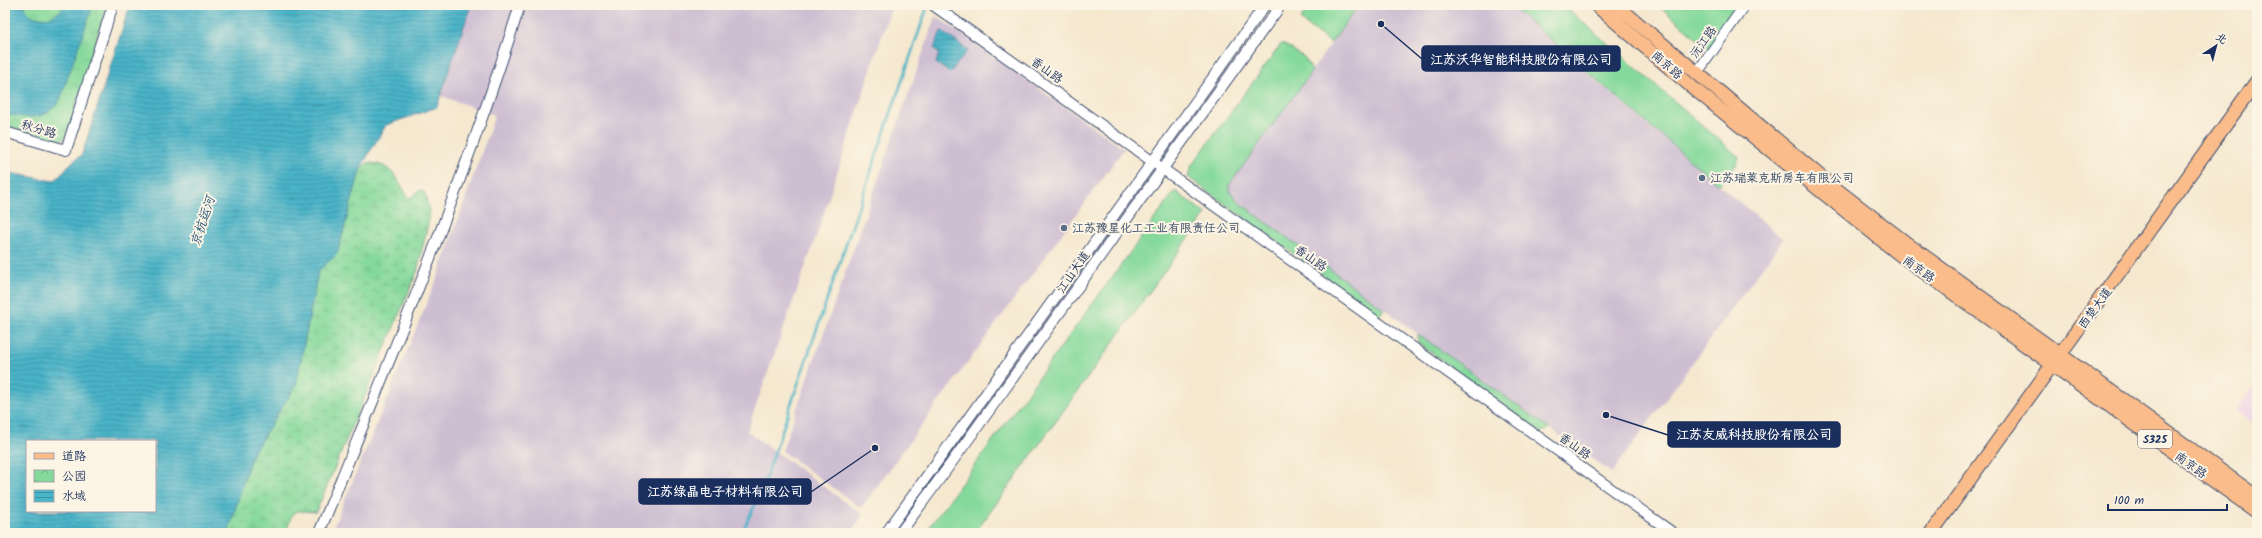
<svg xmlns="http://www.w3.org/2000/svg" width="2262" height="538" font-family="Kalam,'LXGW WenKai TC',sans-serif">
  <defs>
    <pattern id="wetland-marsh" width="20" height="14" patternUnits="userSpaceOnUse"><rect width="20" height="14" fill="#85d99b"/><path d="M1 5h8M5 5V1M11 12h8M15 12V8" fill="none" stroke="#72bb88"/></pattern>
    <pattern id="park-crowns" width="20" height="18" patternUnits="userSpaceOnUse"><rect width="20" height="18" fill="#85d99b"/><path d="M2 6a3 3 0 1 1 6 0M12 15a3 3 0 1 1 6 0" fill="none" stroke="#72bb88"/></pattern>
    <pattern id="water-rules" width="6" height="5" patternUnits="userSpaceOnUse"><rect width="6" height="5" fill="#4ab4c8"/><path d="M0 2.5h6" fill="none" stroke="#3d93a6"/></pattern>
  </defs>
  <rect width="100%" height="100%" fill="#fcf5e5"/>
  <filter id="ink" filterUnits="userSpaceOnUse"><feTurbulence type="fractalNoise" baseFrequency=".025" numOctaves="2"/><feDisplacementMap in="SourceGraphic" scale="8" xChannelSelector="R" yChannelSelector="G"/><feConvolveMatrix kernelMatrix="1 2 1 2 8 2 1 2 1" color-interpolation-filters="sRGB"/></filter>
  <filter id="wash" filterUnits="userSpaceOnUse"><feTurbulence type="fractalNoise" baseFrequency=".012" numOctaves="4" result="noise"/><feDisplacementMap in="SourceGraphic" scale="16" xChannelSelector="R" yChannelSelector="G"/><feGaussianBlur stdDeviation="0.9" result="paint"/><feColorMatrix in="noise" values="0 0 0 0 0 0 0 0 0 0 0 0 0 0 0 0 0 1.4 0 .05"/><feComposite in="paint" operator="in"/></filter>
  <g filter="url(#wash)">
    <rect width="100%" height="100%" fill="#f5e8cf"/>
    <path fill="#efd0e6" d="M2257,382v44l-21,-15z"/>
    <path fill="#cdbed2" d="M471,5h421l-74,226 -71,200 116,84 -13,18h-519l106,-254 58,-164 -54,-19z
      M1359,5h151l98,86 175,148 -171,234 -176,-126 -196,-144 -10,-11 -1,-7z
      M936,16l188,133 -263,359 -79,-57z"/>
    <path fill="#85d99b" stroke="#50847c" d="M1310,5h49l-28,38 -31,-23z
      M1510,5h53l176,152 -3,8 -17,20z
      M1658,5h84l-31,42 -3,1z
      M1282,43l23,15 7,13 -83,114 1,7 10,11 144,106 -5,7 -191,-139 4,-12z
      M1175,191l31,23 -231,319h-50z
      M1418,334l18,13 113,81 -8,5 -123,-90z"/>
    <path fill="url(#wetland-marsh)" stroke="#50847c" d="M368,163c24,0 30,17 41,36l11,-9 5,3 4,17 -1,14 -11,48 -101,240 -18,-1 -6,3 -6,19h-58l23,-77 45,-71 22,-114 19,-17 24,-87z"/>
    <path fill="url(#park-crowns)" stroke="#50847c" d="M5,5h102l-41,133 -9,3 -52,-15z"/>
    <path fill="url(#water-rules)" stroke="#327293" fill-rule="evenodd" d="M5,5h19c3,13 18,15 29,11 5,-2 9,-7 12,-11h28l-33,95c-15,22 -32,18 -55,14z
      M130,5h341l-34,102 -51,18 -25,42 -24,87 -19,17 -22,114 -45,71 -23,77h-223v-361l48,9c9,-5 10,-10 16,-16 4,-5 9,-6 13,-11zM27,441h128v70h-128z
      M941,31l27,19 -18,23 -14,-10 3,-10 -5,-5z"/>
    <g fill="none" stroke-linecap="round" stroke-linejoin="round">
      <path stroke="#4ab4c8" stroke-width="2.5" d="M742,533l20,-44 166,-484"/>
    </g>
  </g>
  <g filter="url(#ink)">
    <g fill="none" stroke-linecap="round" stroke-linejoin="round">
      <g stroke="#3c4b6f" stroke-width="12">
        <path id="minor" d="M933,5l740,528
          M1696,74l49,-69
          M5,132l61,18 47,-145
          M319,533c72,-175 144,-348 201,-528
          M886,533l379,-528
          M900,533c129,-175 253,-353 381,-528"/>
      </g>
      <g stroke="#3c4b6f" stroke-width="15">
        <path id="major" d="M1596,5l96,82 207,167 358,258
          M1616,5l212,178 78,60 351,254
          M1931,533l326,-452"/>
      </g>
      <use href="#minor" stroke="#fff" stroke-width="10"/>
      <use href="#major" stroke="#f9bc8a" stroke-width="13"/>
    </g>
  </g>
  <g fill="#5c6f8a" stroke="#fcf5e5" stroke-width="1.5">
    <circle cx="1702" cy="178" r="4"/>
    <circle cx="1064" cy="228" r="4"/>
  </g>
  <g text-anchor="middle" stroke-width="4" stroke-linejoin="round" paint-order="stroke">
    <rect fill="#fcf5e5" stroke="#5e6a86" stroke-width="1" x="2138" y="430" width="34" height="18" rx="3"/>
    <g font-size="11" font-weight="bold" fill="#1b2f5e">
      <text x="2155" y="443">S325</text>
    </g>
    <g font-size="12" fill="#1b2f5e" stroke="#fcf5e5">
      <text transform="translate(1703 42) rotate(-54)" y="4">沅江路</text>
      <text transform="translate(1667 65) rotate(41)" y="4">南京路</text>
      <text transform="translate(1047 70) rotate(36)" y="4">香山路</text>
      <text transform="translate(39 129) rotate(17)" y="4">秋分路</text>
      <text transform="translate(1311 258) rotate(35)" y="4">香山路</text>
      <text transform="translate(1919 269) rotate(36)" y="4">南京路</text>
      <text transform="translate(1073 272) rotate(-55)" y="4">江山大道</text>
      <text transform="translate(2095 308) rotate(-54)" y="4">西楚大道</text>
      <text transform="translate(1575 446) rotate(36)" y="4">香山路</text>
      <text transform="translate(2191 465) rotate(36)" y="4">南京路</text>
    </g>
    <g font-size="12" font-weight="bold" fill="#4e5e75" stroke="#fcf5e5" text-anchor="start">
      <text x="1710" y="182">江苏瑞莱克斯房车有限公司</text>
      <text x="1072" y="232">江苏豫星化工工业有限责任公司</text>
    </g>
    <g font-size="13" font-style="italic" fill="#29577e" stroke="#fcf5e5">
      <text transform="translate(202 221) rotate(-72)" y="5">京杭运河</text>
    </g>
  </g>
  <path fill="none" stroke="#1b2f5e" stroke-width="1.5" d="M1381 24L1422 59M1606 415L1668 435M875 448L811 492"/>
  <g fill="#1b2f5e" stroke="#fcf5e5" stroke-width="1.5">
    <circle cx="1381" cy="24" r="4"/>
    <circle cx="1606" cy="415" r="4"/>
    <circle cx="875" cy="448" r="4"/>
  </g>
  <g fill="#1b2f5e" stroke="#1b2f5e" stroke-width="1.5">
    <rect x="1422" y="46" width="198" height="25" rx="4"/>
    <rect x="1668" y="422" width="172" height="25" rx="4"/>
    <rect x="639" y="479" width="172" height="25" rx="4"/>
  </g>
  <g font-size="13" text-anchor="middle" font-weight="bold" fill="#fff">
    <text x="1521" y="64">江苏沃华智能科技股份有限公司</text>
    <text x="1754" y="439">江苏友威科技股份有限公司</text>
    <text x="725" y="496">江苏绿晶电子材料有限公司</text>
  </g>
  <rect width="2262" height="538" fill="none" stroke="#fcf5e5" stroke-width="20"/>
  <rect x="26" y="440" width="130" height="72" fill="#fcf5e5" stroke="#a2a6af"/>
  <rect x="34" y="453" width="20" height="6" fill="#f9bc8a" stroke="#a2a6af"/>
  <text x="62" y="460" font-size="12" fill="#1b2f5e">道路</text>
  <rect x="34" y="470" width="20" height="12" fill="url(#park-crowns)" stroke="#a2a6af"/>
  <text x="62" y="480" font-size="12" fill="#1b2f5e">公园</text>
  <rect x="34" y="490" width="20" height="12" fill="url(#water-rules)" stroke="#a2a6af"/>
  <text x="62" y="500" font-size="12" fill="#1b2f5e">水域</text>
  <g transform="translate(2216 46) rotate(36)" stroke="#fcf5e5" stroke-width="3" paint-order="stroke">
  <path d="M0-3L7 15L0 10L-7 15Z" fill="#1b2f5e"/>
  <text y="-6" font-size="11" font-weight="bold" text-anchor="middle" fill="#1b2f5e">北</text>
  </g>
  <path d="M2108 504v6h119v-6" fill="none" stroke="#1b2f5e" stroke-width="2"/>
  <text x="2114" y="504" font-size="12" fill="#1b2f5e" stroke="#fcf5e5" stroke-width="3" paint-order="stroke">100 m</text>
</svg>
